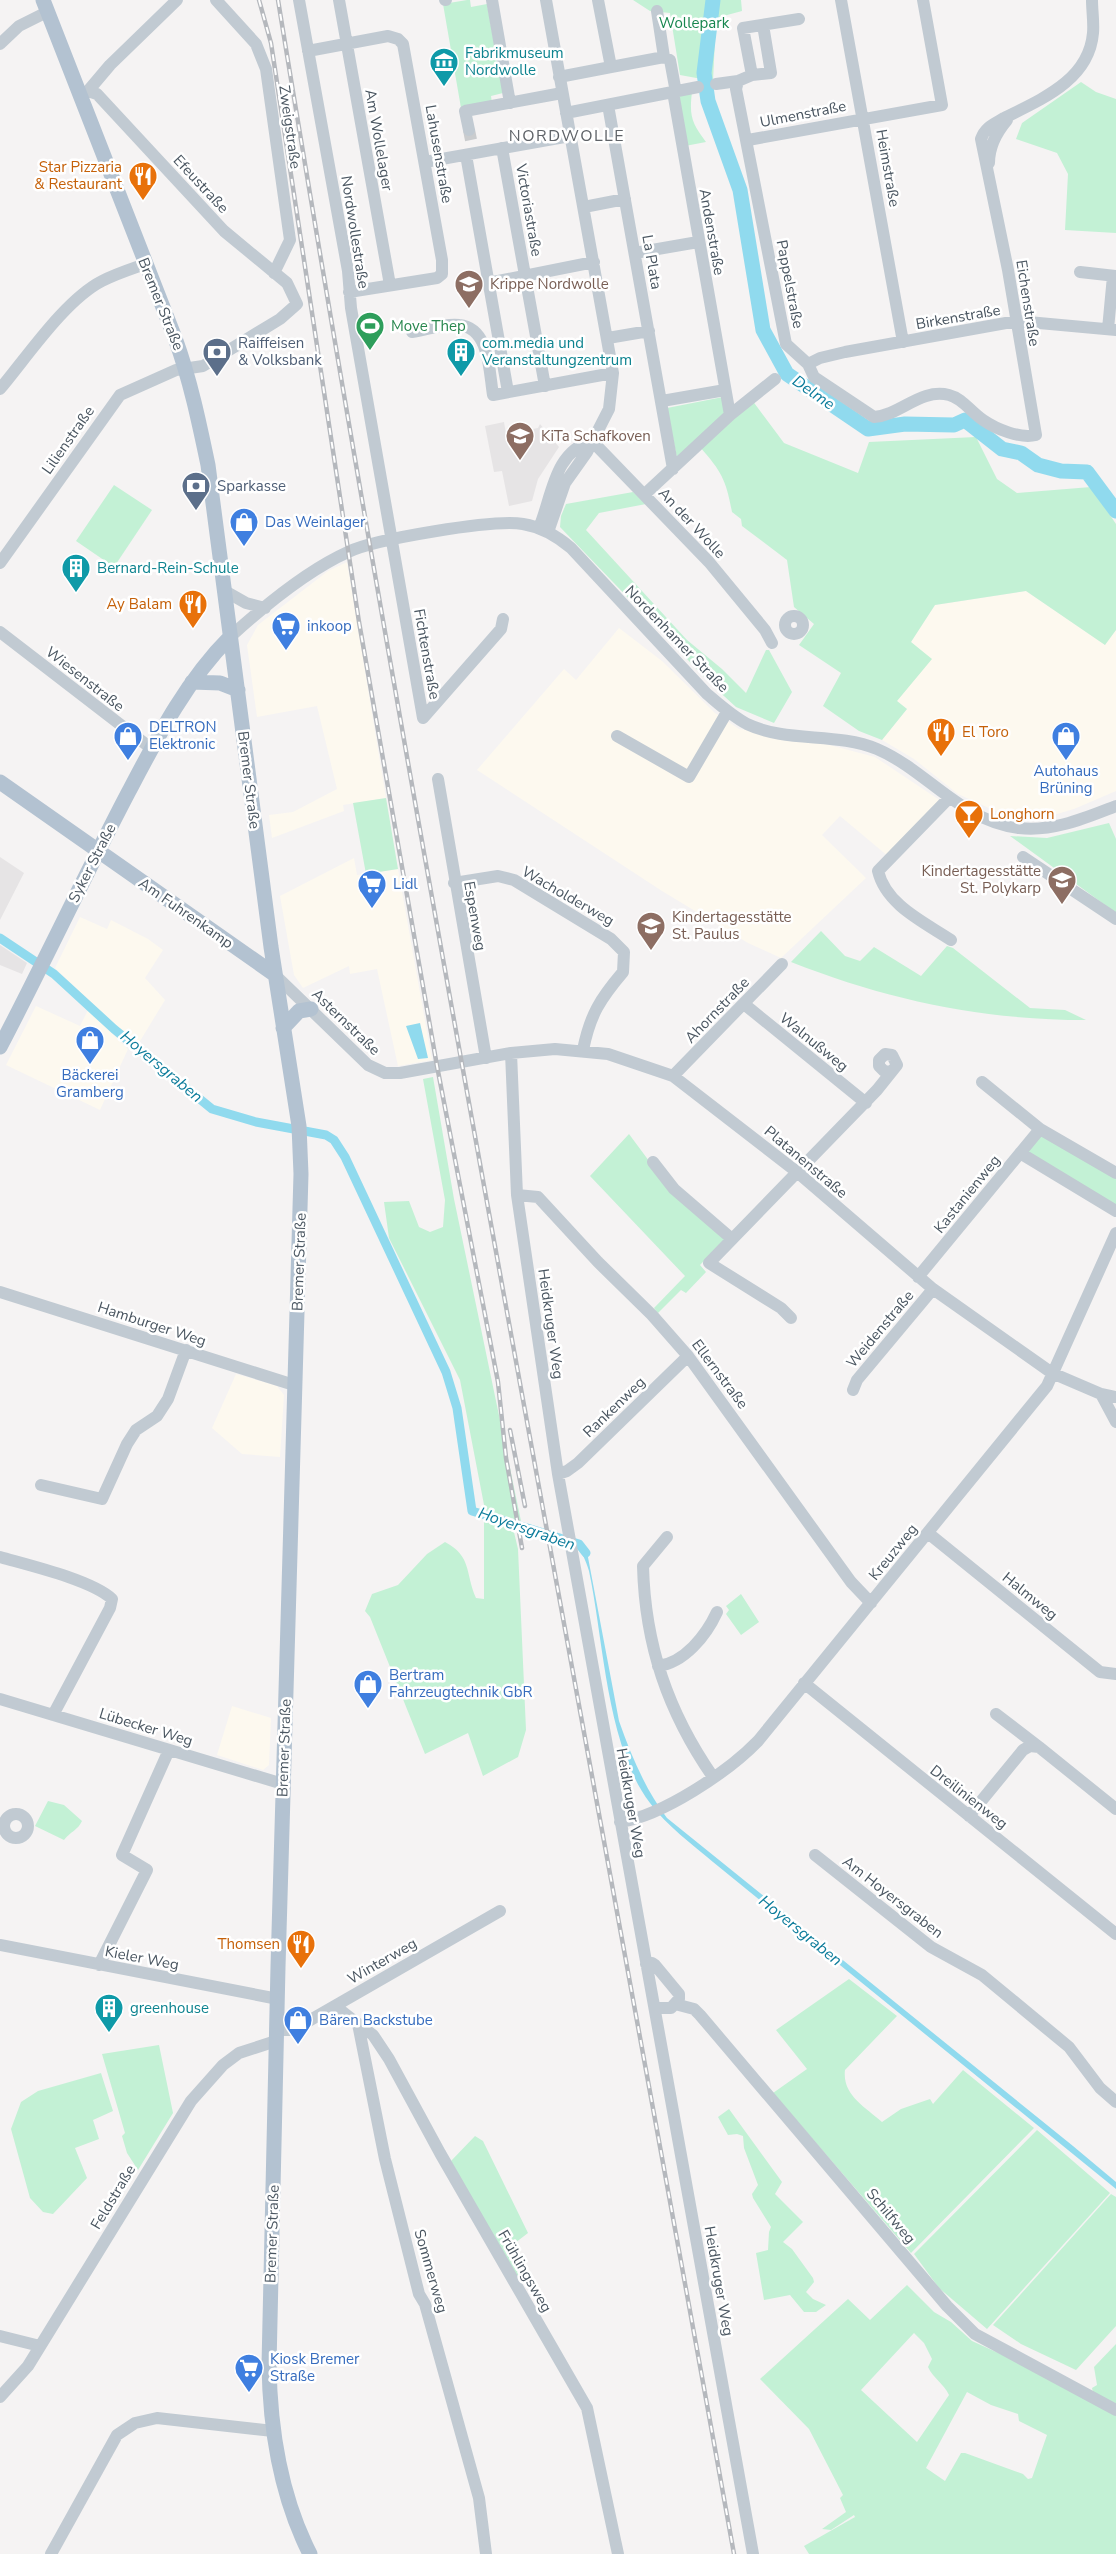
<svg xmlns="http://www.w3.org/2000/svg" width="1116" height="2554" font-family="'Nunito Sans',sans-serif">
  <rect width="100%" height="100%" fill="#f5f3f3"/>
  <path fill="#fdf9ef" d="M347,562l39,236 -43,7 1,6 -72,27 -3,-23 24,-3 44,-23 -20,-83 -60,11 -10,-72 11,-20 70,-54z
    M1026,591l79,54 11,-15v161l-42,18 -24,7 -24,1 -24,-3 -44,-20 -44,-35 -32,-19 25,-31 -10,-8 34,-42 -20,-17 24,-37z
    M619,628l43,33 53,52 24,16 83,14 53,14 66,44 -52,56 -49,-41 -18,19 44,43 -85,80 -33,-15 -86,-52 -185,-121 87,-101 12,11z
    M354,858l3,17 41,-6 34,191 -34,6 -21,-97 -27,5 -1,-8 -46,22 -9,-13 -14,-79z
    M80,917l27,12 4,-9 37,19 15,11 -18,28 20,22 -28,46 -82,-78z
    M36,1006l44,20 8,-16 40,39 -28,61 -94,-45z
    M236,1374l41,12 7,9 -4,62 -38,-3 -30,-26z
    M232,1706l39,12 -2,47 -6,5 -46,-15z"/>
  <path fill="#e6e4e5" d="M504,422l2,12 32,-6 2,-4 19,23 -21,32 -6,22 -23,5 -7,-35 -8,1 -9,-46z
    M0,857l24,16 -24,47z
    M0,945l27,18 -5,11 -22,-9z"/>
  <path fill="#c3f1d5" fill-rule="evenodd" d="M467,0h3l1,7 16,-3 16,89 -12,3 1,7 -31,5 -18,-104z
    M633,0h108l1,11 -26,7 -3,63 -33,-6 -10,-62 -20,-2z
    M1081,82l15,10 20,7v134l-51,-3 3,-56 -11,-21 -41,-14 6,-16z
    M692,92c-3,25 0,31 14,50l-21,4 -9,-51z
    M723,397l4,16 -50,45 -10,-50z
    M752,400l32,43 74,30 11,-31 107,-5 21,42 20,14 74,-6 25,37v106l-11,15 -79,-54 -91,14 -24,37 21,17 -35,42 10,8 -25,31 -23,-9 -36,-25 18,-33 -42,-28 15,-21 -20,-17 -7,-47 -45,-34 -1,-7 -9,-7c-6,-32 -10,-40 -32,-65z
    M114,485l38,25 -38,57 -38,-26z
    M633,492l13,12 -47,9 -13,17 101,110 35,29 24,24 20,-43h3l23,42 -18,31 -38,-16 -23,-21 -153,-159 1,-11 5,-12z
    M386,798l12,71 -32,5 -13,-71z
    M1109,823l7,16v74l-106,-77 37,2z
    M821,931l24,25 15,5 14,-14 47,29 26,-30 6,2 77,60 35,2 21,10c-105,0 -198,-20 -295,-58z
    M433,1077l21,122 67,322 -36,-11 -25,-130 -71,-142 -5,-36 25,-1 10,26 11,5 13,-5 2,-27 -22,-121z
    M629,1134l43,58 53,47 -25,26 6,7 -20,21 -5,-3 -23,23 -4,-5 31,-32 -95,-100z
    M1041,1135l75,42v31l-89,-56z
    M484,1521l29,7 5,21 8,181 -8,27 -35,19 -15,-43 -43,21 -55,-137 -5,-6 7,-17 26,-9 29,-31 18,-12c27,14 20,31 31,56l8,1z
    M741,1594l18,28 -18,13 -15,-21 3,-4 -3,-4z
    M48,1801l16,4 18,16c-4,9 -12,11 -18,19l-29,-14z
    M849,1979l48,37 -52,54c-3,25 20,37 37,52l19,-13 29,-10 3,5 30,-34 71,58 -123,125 -138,-160 34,-24 -31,-39z
    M159,2045l14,68 -35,57 -11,-17 -5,-17 3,-3 -23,-79z
    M101,2073l12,38 -20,9 6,19 -24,9 12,30 -34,36 -10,-2 -13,-14 -19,-69 10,-27 17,-11z
    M729,2109l53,73 -7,12 28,28 -20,20 9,7 21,29 1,4 -8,10 7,7 13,6 -10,7h-12l-14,-17 -26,5 -8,-47 12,-3 1,-18 2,-5 -18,-29 -1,-4 6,-9 -14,-37 -1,-12 -6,-2 -9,1 -10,-18z
    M1037,2130l73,63 -123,136 -48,-41 -25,-34z
    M475,2136l8,5 45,92 -13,10 5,31 -4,4 -65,-117z
    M1111,2194l5,3v129l-40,44 -55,-26 -28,-19z
    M907,2285l27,27 17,10 21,19 122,56 -2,-9 5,-3 -3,-18 22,-23v210h-307l-5,-8 51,-29 -1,-2 -23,15 -9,-1 24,-17 -6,-14 3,-3 -34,-66 -49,-50 88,-80 22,21zM914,2333l10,10 8,16 -4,8c5,11 16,17 21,28l-32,47 -56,-52zM967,2392l24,13 27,9 1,7 28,14 -15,43 -4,1 -5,-5 -58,-21h-4l-16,28 -19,-13z"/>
  <path fill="#90daee" d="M420,1023l8,35 -10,1 -12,-33z
    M578,1541l9,11 32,169c12,34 26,68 48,97l406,328 43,36v7l-403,-327c-21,-18 -46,-36 -63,-59 -44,-58 -46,-162 -61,-232 -3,-11 -9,-20 -11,-30z"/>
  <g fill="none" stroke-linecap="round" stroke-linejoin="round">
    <path stroke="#90daee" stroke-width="9" d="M0,938l54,36 60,55 98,80 44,13 70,13 8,5 11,17 101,215 11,36 15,103 107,33 7,9"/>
    <path stroke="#90daee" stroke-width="15" d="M713,0l-9,73 4,28 32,89 23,140 24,44 81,55 37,-5 49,1 11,-5 37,29 19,4 17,12 23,6 26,1 29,39"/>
    <path stroke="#caccce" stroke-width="12" stroke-dasharray="12 6" stroke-linecap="butt" d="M469,130l2,10"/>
    <path stroke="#c1cad2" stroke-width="12" d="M216,0l40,44 10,25 24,171 -16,33
      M299,0l49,271 3,37 72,410 78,-89 2,-10
      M339,0l51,285
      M445,0h1
      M492,0l18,103
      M546,0l67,373 -4,36 -22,43 -22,31 -17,49
      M598,0l13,67 53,-10 -7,-46
      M841,0l62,342
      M0,44l19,-18 28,-14
      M308,51l80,-15 10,3 5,5 39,216v14l-5,4 -88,14
      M664,57l6,3 5,27 -2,5 57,323
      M752,75l19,-2 -8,-48
      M559,77l52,-10
      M738,81l-2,8 50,255 22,20 6,13 60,40c27,-2 46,-29 75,-22 13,3 22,17 34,25 13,9 37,19 53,15l-28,-165 -27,-131c4,-12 13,-15 23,-21 38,-19 85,-38 89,-85 1,-11 -1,-22 -1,-33
      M716,84l22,-3 14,-6 -9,-47 56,-9
      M88,91l22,-26 67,-65
      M608,105l65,364
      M566,113l132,-26
      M469,130l-4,-19 97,-18
      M748,140l194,-35 -19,-105
      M502,148l43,238
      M466,155l42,237
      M425,162l145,-26
      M989,163c0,-17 7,-30 18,-43
      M584,207l41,-8
      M635,253l63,-11
      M1080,272l36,4
      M488,283l106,-21
      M1108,329l5,-53
      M412,332c15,-2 32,-9 47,-7 31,3 30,46 34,70l120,-22
      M608,338l41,-7
      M808,364l12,-6 25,-6 172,-31 99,9
      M0,389c27,-32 65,-89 102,-108 13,-7 29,-12 43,-17
      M662,401l63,-11
      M592,441l117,121 56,68 7,13
      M645,494l85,-79 45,-36
      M539,528c13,-31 15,-77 53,-87
      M0,563l120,-168 56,-25 27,-4 77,-47 17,-15 -10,-21 -63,-52 -127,-137 -9,-3 -9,2
      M223,590l23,13 19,5
      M785 625a9 9 0 1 1 18 0a9 9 0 1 1-18 0Z
      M0,632l152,117
      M230,637c33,-30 78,-67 118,-85 27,-13 146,-33 175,-28 18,3 34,12 48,24l136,146c13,11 25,22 40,30 40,19 89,8 130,25 51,22 83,72 142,79 34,4 66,-10 97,-22
      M617,736l72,41 38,-65
      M438,779l48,279
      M949,798l-71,73c8,34 46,51 73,69
      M1023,857l93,62
      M454,883l44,-7 16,4 97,59 13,13 -1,20c-23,27 -33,43 -40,78
      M274,974l94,91 17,8h15l111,-20 44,-4 53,5 65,22 124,96 136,117 119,84 49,21 15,3
      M744,1004l122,99
      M511,1053l6,142 41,279 195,1080
      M673,1076l109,-112
      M982,1082l58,47 76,44
      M1020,1153l96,58
      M653,1162l21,27 58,50
      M517,1195l21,2 60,65 54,53 36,41 163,226 20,21
      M918,1277l122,-148
      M0,1292l294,93
      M791,1318l-10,-10 -72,-45 168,-173 20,-25 -5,-10 -7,-1 -6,6v6l5,5 6,1
      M853,1390l4,-10 76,-91
      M1101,1394l15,28
      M558,1474l9,-3 11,-8 110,-107
      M41,1485l61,14 25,-55 9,-14 21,-14 11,-17 18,-49
      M928,1533l172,139 16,2
      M667,1537l-24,29c2,79 25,146 70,211
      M0,1557c28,8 92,23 112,42l-2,9 -57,107
      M658,1666c26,-3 48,-30 59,-54
      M804,1683l312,251
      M0,1699l283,85
      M996,1714l43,33
      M4 1826a12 12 0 1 1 24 0a12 12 0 1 1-24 0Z
      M969,1816l54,-66 7,-4 9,1 77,62
      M620,1822c42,-6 108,-50 138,-81l289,-355 69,-153
      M815,1855l116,92 51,28 87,72 31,41 16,14
      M0,1945l278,54
      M646,1964l6,-1 3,2 24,29v5l-8,9h-16
      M99,1965l48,-95 -25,-15 47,-105
      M675,2004l19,5 6,6 247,291 28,28 141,76
      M335,2006l23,18 27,135 34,135 6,10 54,194 7,56
      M358,2024l15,11 16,24 51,94 147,255 31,146
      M276,2030h17l207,-119
      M0,2336l40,10
      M0,2397l28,-31 163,-265 32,-36 16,-12 37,-12
      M51,2554l66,-119 18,-12 22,-5 116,13"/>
    <path stroke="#b3c2d1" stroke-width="15" d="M43,0l132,338c15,41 24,84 33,127l63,482 28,179 2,48 -23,793 -9,398c1,65 11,130 41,189
      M192,682l28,1 18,7
      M0,782l274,192
      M283,1028l16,-17 12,-2
      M0,1047c44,-84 84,-170 128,-254 29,-55 58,-112 102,-156"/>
    <g stroke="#b5b8bd" stroke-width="4.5">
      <path id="rail" d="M259,0l12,43 88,579 78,444 61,316 8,76 16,90
        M278,0c139,854 303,1703 456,2554
        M510,1430l15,76"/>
    </g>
    <use href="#rail" stroke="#fff" stroke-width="2" stroke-dasharray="7" stroke-linecap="butt"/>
  </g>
  <defs>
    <g id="museum-pin" transform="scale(1.5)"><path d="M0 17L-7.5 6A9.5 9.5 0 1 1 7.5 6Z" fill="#0f9aa8" stroke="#fff"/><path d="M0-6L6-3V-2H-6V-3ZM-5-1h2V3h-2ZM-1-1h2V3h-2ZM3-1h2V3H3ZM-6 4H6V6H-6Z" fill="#fff"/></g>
    <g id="restaurant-pin" transform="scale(1.5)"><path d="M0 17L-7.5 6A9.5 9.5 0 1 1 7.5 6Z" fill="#e8710a" stroke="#fff"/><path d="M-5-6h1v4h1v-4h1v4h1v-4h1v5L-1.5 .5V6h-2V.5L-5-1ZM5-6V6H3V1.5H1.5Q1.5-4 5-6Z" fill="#fff"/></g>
    <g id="school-pin" transform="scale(1.5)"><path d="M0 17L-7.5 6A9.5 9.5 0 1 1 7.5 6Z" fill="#8d6e63" stroke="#fff"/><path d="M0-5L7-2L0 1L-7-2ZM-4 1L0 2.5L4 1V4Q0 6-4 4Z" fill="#fff"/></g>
    <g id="stadium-pin" transform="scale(1.5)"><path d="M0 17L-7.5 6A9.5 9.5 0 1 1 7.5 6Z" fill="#2e9e5b" stroke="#fff"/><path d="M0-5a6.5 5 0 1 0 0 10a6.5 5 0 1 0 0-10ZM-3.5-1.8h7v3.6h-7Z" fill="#fff"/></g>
    <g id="bank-pin" transform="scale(1.5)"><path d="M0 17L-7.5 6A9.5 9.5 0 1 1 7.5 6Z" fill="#5c6f8a" stroke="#fff"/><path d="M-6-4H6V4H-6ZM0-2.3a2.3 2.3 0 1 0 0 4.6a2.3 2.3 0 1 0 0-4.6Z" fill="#fff"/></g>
    <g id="building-pin" transform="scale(1.5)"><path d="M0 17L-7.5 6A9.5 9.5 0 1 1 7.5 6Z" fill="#0f9aa8" stroke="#fff"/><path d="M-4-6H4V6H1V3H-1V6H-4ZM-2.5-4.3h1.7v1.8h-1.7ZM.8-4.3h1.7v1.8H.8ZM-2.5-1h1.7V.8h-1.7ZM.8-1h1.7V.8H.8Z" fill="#fff"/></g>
    <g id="shop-pin" transform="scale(1.5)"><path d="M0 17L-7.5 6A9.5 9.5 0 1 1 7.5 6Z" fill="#3f7fe0" stroke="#fff"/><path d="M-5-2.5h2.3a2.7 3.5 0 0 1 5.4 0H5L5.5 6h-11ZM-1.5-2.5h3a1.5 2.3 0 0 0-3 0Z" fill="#fff"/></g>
    <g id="supermarket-pin" transform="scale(1.5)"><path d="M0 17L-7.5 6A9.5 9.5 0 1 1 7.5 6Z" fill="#3f7fe0" stroke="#fff"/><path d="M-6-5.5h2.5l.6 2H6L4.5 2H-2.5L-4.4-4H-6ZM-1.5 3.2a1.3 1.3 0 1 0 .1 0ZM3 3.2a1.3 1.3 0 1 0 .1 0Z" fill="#fff"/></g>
    <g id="bar-pin" transform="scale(1.5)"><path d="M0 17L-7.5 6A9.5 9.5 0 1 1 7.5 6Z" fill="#e8710a" stroke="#fff"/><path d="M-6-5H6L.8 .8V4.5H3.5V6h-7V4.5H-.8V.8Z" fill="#fff"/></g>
  </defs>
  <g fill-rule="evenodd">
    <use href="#museum-pin" x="444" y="62"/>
    <use href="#restaurant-pin" x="143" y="176"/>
    <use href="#school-pin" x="469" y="284"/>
    <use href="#stadium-pin" x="370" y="326"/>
    <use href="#bank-pin" x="217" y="352"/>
    <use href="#building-pin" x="461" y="352"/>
    <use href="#school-pin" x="520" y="436"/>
    <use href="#bank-pin" x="196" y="486"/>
    <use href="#shop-pin" x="244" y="522"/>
    <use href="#building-pin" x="76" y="568"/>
    <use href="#restaurant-pin" x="193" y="604"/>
    <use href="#supermarket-pin" x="286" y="626"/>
    <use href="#restaurant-pin" x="941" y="732"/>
    <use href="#shop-pin" x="128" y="736"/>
    <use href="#shop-pin" x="1066" y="736"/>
    <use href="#bar-pin" x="969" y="814"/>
    <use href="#school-pin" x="1062" y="880"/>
    <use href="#supermarket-pin" x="372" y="884"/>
    <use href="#school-pin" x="651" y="926"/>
    <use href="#shop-pin" x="90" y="1040"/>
    <use href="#shop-pin" x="368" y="1684"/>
    <use href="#restaurant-pin" x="301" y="1944"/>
    <use href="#building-pin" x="109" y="2008"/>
    <use href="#shop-pin" x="298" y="2020"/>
    <use href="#supermarket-pin" x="249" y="2368"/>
  </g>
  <g text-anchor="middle" stroke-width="5" stroke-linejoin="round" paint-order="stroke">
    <g font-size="15" fill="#17864f" stroke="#fff">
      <text x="694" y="28">Wollepark</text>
    </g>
    <g font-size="15" fill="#0d838f" stroke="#fff" text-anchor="start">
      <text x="465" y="58">Fabrikmuseum<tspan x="465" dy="17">Nordwolle</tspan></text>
      <text x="482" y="348">com.media und<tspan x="482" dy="17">Veranstaltungzentrum</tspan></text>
      <text x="97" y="573">Bernard-Rein-Schule</text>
      <text x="130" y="2013">greenhouse</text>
    </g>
    <g font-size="15" fill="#4a5661" stroke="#fff">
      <text transform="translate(803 114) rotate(-11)" y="5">Ulmenstraße</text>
      <text transform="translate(290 127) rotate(82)" y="5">Zweigstraße</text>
      <text transform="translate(379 140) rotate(80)" y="5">Am Wollelager</text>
      <text transform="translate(439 154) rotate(80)" y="5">Lahusenstraße</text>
      <text transform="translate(888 168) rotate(80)" y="5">Heimstraße</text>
      <text transform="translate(201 184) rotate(47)" y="5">Efeustraße</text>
      <text transform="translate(529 210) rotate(80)" y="5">Victoriastraße</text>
      <text transform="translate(355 232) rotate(81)" y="5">Nordwollestraße</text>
      <text transform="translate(712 232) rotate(80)" y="5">Andenstraße</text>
      <text transform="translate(652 262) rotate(80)" y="5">La Plata</text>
      <text transform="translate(790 284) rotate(79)" y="5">Pappelstraße</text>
      <text transform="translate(1028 303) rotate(81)" y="5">Eichenstraße</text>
      <text transform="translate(161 304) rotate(68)" y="5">Bremer Straße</text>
      <text transform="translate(958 317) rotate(-10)" y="5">Birkenstraße</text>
      <text transform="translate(68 440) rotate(-55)" y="5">Lilienstraße</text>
      <text transform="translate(692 523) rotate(47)" y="5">An der Wolle</text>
      <text transform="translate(677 639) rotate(46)" y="5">Nordenhamer Straße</text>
      <text transform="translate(427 654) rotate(80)" y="5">Fichtenstraße</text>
      <text transform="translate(85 679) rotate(38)" y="5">Wiesenstraße</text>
      <text transform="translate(249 780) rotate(83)" y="5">Bremer Straße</text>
      <text transform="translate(92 863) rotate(-63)" y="5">Syker Straße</text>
      <text transform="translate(568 896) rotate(30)" y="5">Wacholderweg</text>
      <text transform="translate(186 913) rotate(35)" y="5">Am Fuhrenkamp</text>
      <text transform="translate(475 916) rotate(80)" y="5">Espenweg</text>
      <text transform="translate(717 1010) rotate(-46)" y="5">Ahornstraße</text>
      <text transform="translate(346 1022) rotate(44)" y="5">Asternstraße</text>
      <text transform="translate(814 1042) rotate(39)" y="5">Walnußweg</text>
      <text transform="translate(806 1162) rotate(40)" y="5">Platanenstraße</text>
      <text transform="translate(967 1194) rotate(-51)" y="5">Kastanienweg</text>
      <text transform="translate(299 1262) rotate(-88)" y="5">Bremer Straße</text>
      <text transform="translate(152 1324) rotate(18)" y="5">Hamburger Weg</text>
      <text transform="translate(551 1324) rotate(82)" y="5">Heidkruger Weg</text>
      <text transform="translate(880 1329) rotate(-50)" y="5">Weidenstraße</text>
      <text transform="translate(720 1374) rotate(53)" y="5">Ellernstraße</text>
      <text transform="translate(614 1407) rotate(-44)" y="5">Rankenweg</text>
      <text transform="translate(893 1552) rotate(-51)" y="5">Kreuzweg</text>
      <text transform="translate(1030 1596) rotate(39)" y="5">Halmweg</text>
      <text transform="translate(146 1727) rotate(17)" y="5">Lübecker Weg</text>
      <text transform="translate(284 1748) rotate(-88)" y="5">Bremer Straße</text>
      <text transform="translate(969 1797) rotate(38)" y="5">Dreilinienweg</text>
      <text transform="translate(631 1803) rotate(80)" y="5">Heidkruger Weg</text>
      <text transform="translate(893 1897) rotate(38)" y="5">Am Hoyersgraben</text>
      <text transform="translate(142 1958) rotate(11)" y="5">Kieler Weg</text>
      <text transform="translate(382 1961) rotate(-30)" y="5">Winterweg</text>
      <text transform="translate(113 2197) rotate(-59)" y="5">Feldstraße</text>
      <text transform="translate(891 2216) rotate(50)" y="5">Schilfweg</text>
      <text transform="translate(272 2234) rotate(-88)" y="5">Bremer Straße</text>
      <text transform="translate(431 2271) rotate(74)" y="5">Sommerweg</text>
      <text transform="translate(525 2271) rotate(60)" y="5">Frühlingsweg</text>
      <text transform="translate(719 2281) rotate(80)" y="5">Heidkruger Weg</text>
    </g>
    <g font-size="15" fill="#c56008" stroke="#fff" text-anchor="end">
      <text x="122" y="172">Star Pizzaria<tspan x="122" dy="17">&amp; Restaurant</tspan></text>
      <text x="172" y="609">Ay Balam</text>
      <text x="962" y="737" text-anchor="start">El Toro</text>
      <text x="990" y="819" text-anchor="start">Longhorn</text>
      <text x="280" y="1949">Thomsen</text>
    </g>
    <g font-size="15" fill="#785e54" stroke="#fff" text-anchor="start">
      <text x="490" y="289">Krippe Nordwolle</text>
      <text x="541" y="441">KiTa Schafkoven</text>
      <text x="1041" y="876" text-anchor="end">Kindertagesstätte<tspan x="1041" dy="17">St. Polykarp</tspan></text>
      <text x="672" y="922">Kindertagesstätte<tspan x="672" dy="17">St. Paulus</tspan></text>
    </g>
    <g font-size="15" fill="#27864d" stroke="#fff" text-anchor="start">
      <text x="391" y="331">Move Thep</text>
    </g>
    <g font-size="15" fill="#4e5e75" stroke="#fff" text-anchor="start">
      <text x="238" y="348">Raiffeisen<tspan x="238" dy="17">&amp; Volksbank</tspan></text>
      <text x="217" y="491">Sparkasse</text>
    </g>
    <g font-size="15" fill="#366cbe" stroke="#fff" text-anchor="start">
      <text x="265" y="527">Das Weinlager</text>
      <text x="307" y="631">inkoop</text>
      <text x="149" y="732">DELTRON<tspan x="149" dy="17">Elektronic</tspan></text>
      <text x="1066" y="776" text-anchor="middle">Autohaus<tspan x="1066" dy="17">Brüning</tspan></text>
      <text x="393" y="889">Lidl</text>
      <text x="90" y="1080" text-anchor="middle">Bäckerei<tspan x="90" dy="17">Gramberg</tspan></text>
      <text x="389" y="1680">Bertram<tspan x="389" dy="17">Fahrzeugtechnik GbR</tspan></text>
      <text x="319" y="2025">Bären Backstube</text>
      <text x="270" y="2364">Kiosk Bremer<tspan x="270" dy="17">Straße</tspan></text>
    </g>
    <g font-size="16" letter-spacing="1.5" fill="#5f6368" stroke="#fff">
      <text x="567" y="141">NORDWOLLE</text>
    </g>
    <g font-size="16" font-style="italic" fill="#0c7c9b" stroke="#fff">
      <text transform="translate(814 392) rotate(35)" y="6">Delme</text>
      <text transform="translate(162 1066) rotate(40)" y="6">Hoyersgraben</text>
      <text transform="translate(527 1528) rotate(19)" y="6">Hoyersgraben</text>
      <text transform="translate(801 1930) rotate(39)" y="6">Hoyersgraben</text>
    </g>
  </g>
</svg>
